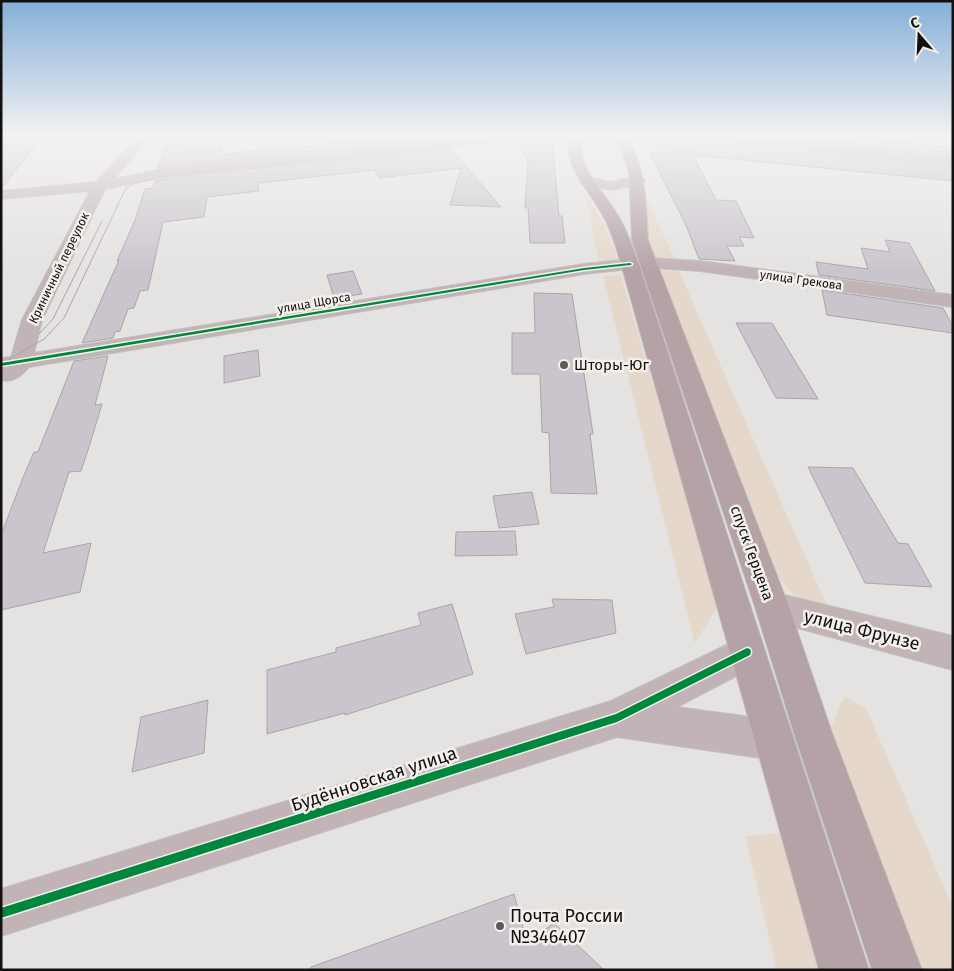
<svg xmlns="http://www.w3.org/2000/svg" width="954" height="971" font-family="'Fira Sans',sans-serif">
  <rect width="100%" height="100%" fill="#e5e3e1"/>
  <path fill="#e5d8ca" d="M644,194l32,67 -19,-1 -11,-19z
    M586,195l17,28 15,37 -19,3z
    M659,268l19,1 150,339 -32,-10 -27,-32z
    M621,275l97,331 -23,37 -92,-367z
    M844,697l22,11 87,199v63h-31l-91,-243z
    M783,833l38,137h-44l-32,-134z"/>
  <path fill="#cac5cd" stroke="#a7a6a6" d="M1,135h43l-43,54z
    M169,135h19l-3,14 36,-3 1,8 199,-19h17l3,4 -263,25 -20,4z
    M542,135l10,5 7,76h3l3,27h-35l-2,-35h-3l3,-47 -10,-19 16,-2z
    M753,135h101l25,2 2,4 72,6v6z
    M691,138l262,27v16l-260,-26 23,45 20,1 18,37 -15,-1 5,9h-17l8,15 -36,-2 -13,-34 -36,-71h7l-1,-9 33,2 2,3z
    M450,148l51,59 -51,-2 11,-37 -82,10 -5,-8 -116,13 1,8 -52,6 -3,20 -41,5 -15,68 -8,1 -6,17 -6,1 -8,22 -5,1 -2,6 -31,5 37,-83 -2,1 18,-41 10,-31 8,-1 2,-7 23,-5z
    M885,240l24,3 26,48 -116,-16 -3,-13 52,7 -7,-21 29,4z
    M353,271l9,23 -28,4 -7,-23z
    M822,290l121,18 10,18v7l-126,-18z
    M534,293l38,1 21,140h-3l7,60 -46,-1 -2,-60 -7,-1 -2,-58h-28v-41h23z
    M736,323h36l46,76 -42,-1z
    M258,350l2,26 -36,7v-27z
    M108,356l-13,49 7,-1 -12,40 -9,27 -12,1 -26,81 48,-10 -11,49 -79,18v-75l21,-55 12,-28h4l36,-91z
    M808,467l45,1 45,75 10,1 24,43 -67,-4z
    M532,492l7,32 -40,4 -6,-32z
    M515,531l2,24 -62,1 1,-24z
    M552,599l60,1 4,33 -90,21 -11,-40 39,-7z
    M452,604l21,70 -128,41v-2l-78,21v-64l69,-18v-4l85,-23 -3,-12z
    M208,700l-4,53 -72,19 9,-55z
    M514,894l13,49 27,-20 50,47h-293v-3z"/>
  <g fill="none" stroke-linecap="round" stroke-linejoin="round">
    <g stroke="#c2c1c0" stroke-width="2">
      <path id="minor" d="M140,135h12l-38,44 64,-13 321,-31h41l-6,3 -356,36 -73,15 -63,131 -8,33 550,-89 46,-5 6,1 3,4 -3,4 -6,1 -46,5 -555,93c-8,9 -15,16 -28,13v-22l10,-1 11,-37 68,-129 -89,8v-8l95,-9z
        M546,135h40c-7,6 -33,6 -40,0z
        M609,135h26c-6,5 -20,5 -26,0z
        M690,135h43l220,20v8l-257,-25z
        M638,176l7,4 -2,3 -31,7 -30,-6 -2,-3 7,-4 25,5z
        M649,258l51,3 253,34v12l-253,-36 -57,-4 -3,-4 3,-4z"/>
    </g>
    <g stroke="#c2c1c0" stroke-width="2">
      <path id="tertiary" d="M772,592l181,44v34l-193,-52 -5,-11 5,-11z
        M747,635l12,5 6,12 -6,12 -82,43 97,13 14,6 6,14 -6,14 -14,6 -157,-23 -616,199v-47l610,-188z"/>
    </g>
    <g stroke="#c2c1c0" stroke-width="2">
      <path id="primary" d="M570,135h12c-7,33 20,53 35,79 10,15 15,33 22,50l230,706h-50l-198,-706c-5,-17 -10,-35 -19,-50 -14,-27 -40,-47 -32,-79z
        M614,135h12c20,32 20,68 22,105l141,367 42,123 91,240h-50l-79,-240 -38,-123 -123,-367 -3,-68 -8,-25z"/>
    </g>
    <use href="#minor" fill="#c1b3b6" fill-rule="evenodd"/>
    <use href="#tertiary" fill="#c1b3b6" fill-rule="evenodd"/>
    <use href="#primary" fill="#b4a2a6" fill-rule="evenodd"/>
    <path stroke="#aca2a4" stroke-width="1" d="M39,334l14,-15 49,-98
      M1,364l43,-25 20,-21 62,-130 9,-5 29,-7 389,-41"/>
    <g stroke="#f4f0ec" stroke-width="3">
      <path id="cycleway" d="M630,263l2,1 -1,1 -47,5 -583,96v-3l583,-95z
        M747,648l3,1 1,3 -1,3 -133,67 -616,196v-10l615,-194z"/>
    </g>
    <use href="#cycleway" fill="#00873e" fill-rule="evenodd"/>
  </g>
  <linearGradient id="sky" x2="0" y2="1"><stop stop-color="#84afd8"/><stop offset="0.5" stop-color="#f3f2f2"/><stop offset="1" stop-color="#f3f2f2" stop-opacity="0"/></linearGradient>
  <rect width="954" height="271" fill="url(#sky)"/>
  <g fill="#5c5a58" stroke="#f4f0ec" stroke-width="2">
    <circle cx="564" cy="365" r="5"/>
    <circle cx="500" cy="926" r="5"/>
  </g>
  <g text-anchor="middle" stroke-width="5" stroke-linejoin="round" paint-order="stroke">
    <g font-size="12" fill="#12110f" stroke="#f4f0ec">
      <text transform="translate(59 268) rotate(-64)" y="4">Криничный переулок</text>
      <text transform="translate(801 280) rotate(8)" y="4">улица Грекова</text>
      <text transform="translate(314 303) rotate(-10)" y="4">улица Щорса</text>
    </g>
    <g font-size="15" fill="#12110f" stroke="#f4f0ec" text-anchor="start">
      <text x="574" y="370">Шторы-Юг</text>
    </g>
    <g font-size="15" fill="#12110f" stroke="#f4f0ec">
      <text transform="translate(752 553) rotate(70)" y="5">спуск Герцена</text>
    </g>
    <g font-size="18" fill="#12110f" stroke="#f4f0ec">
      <text transform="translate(862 630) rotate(14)" y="6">улица Фрунзе</text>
      <text transform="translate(374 779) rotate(-18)" y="6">Будённовская улица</text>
    </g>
    <g font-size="18" fill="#12110f" stroke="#f4f0ec" text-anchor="start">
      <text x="510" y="922">Почта России<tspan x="510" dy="21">№346407</tspan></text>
    </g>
  </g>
  <rect width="954" height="971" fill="none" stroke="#12110f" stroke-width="5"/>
  <g transform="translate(919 35) rotate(341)" stroke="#f4f0ec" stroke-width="4" paint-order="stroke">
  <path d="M0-4L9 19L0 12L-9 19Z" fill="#12110f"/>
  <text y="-8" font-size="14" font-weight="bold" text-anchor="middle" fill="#12110f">С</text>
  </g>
</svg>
